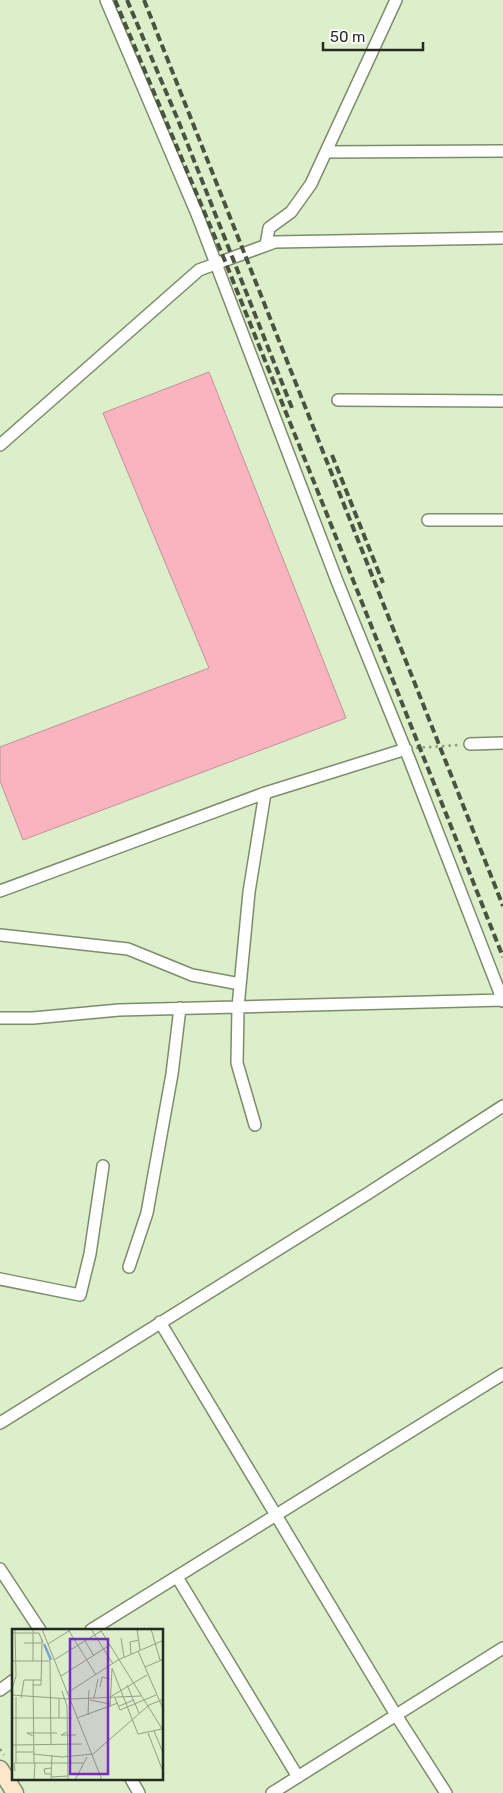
<svg xmlns="http://www.w3.org/2000/svg" width="503" height="1793" font-family="Rubik,sans-serif">
  <rect width="100%" height="100%" fill="#dceeca"/>
  <path fill="#f9b4be" stroke="#be949a" d="M209,372l137,346 -323,122 -23,-59v-34l209,-79 -106,-255z"/>
  <g fill="none" stroke-linecap="round" stroke-linejoin="round">
    <g stroke="#7c8d6c" stroke-width="14">
      <path id="street" d="M106,0l91,214 140,367 73,180 93,240
        M326,152l177,-1
        M266,245l3,-17 22,-16 20,-28 85,-184
        M338,400l165,1
        M0,445l199,-175 76,-28 228,-4
        M428,520h75
        M470,744l33,-1
        M0,891l265,-98 141,-44
        M0,935l128,14 64,26 48,9
        M0,1018h33l86,-8 384,-10
        M255,1125l-18,-62 1,-56 11,-115 16,-99
        M129,1267l18,-54 25,-139 8,-66
        M0,1279l80,16 10,-41 13,-88
        M160,1322l236,393 50,78
        M0,1423l367,-229 136,-88
        M0,1569l40,61
        M177,1577l121,200
        M91,1630l412,-256
        M0,1690l14,-10
        M131,1779l8,14
        M272,1793l231,-145"/>
    </g>
    <g stroke="#7c8d6c" stroke-width="19">
      <path id="secondary" d="M0,1769l15,24"/>
    </g>
    <path stroke="#909d83" stroke-width="2.5" stroke-dasharray="2.5 4" stroke-linecap="butt" d="M416,748l42,-3
      M0,1749l4,6"/>
    <use href="#street" stroke="#fff" stroke-width="11"/>
    <use href="#secondary" stroke="#fde7cb" stroke-width="16"/>
    <path stroke="#4a5240" stroke-width="4" stroke-dasharray="8 4" stroke-linecap="butt" d="M115,0l110,261 101,251 177,445
      M127,0l51,120 114,288
      M144,0l359,906
      M332,455l51,128"/>
  </g>
  <g transform="translate(12 1629)">
    <rect width="151" height="151" fill="#dceeca"/>
    <path fill="none" stroke="#78a3d0" stroke-width="2.5" d="M32,15l7,16"/>
    <path fill="none" stroke="#93a085" stroke-width="1" d="M21,0v32M30,0l60,151M79,0l22,35M88,0l64,103M125,0l3,21M139,0l9,31M57,2l27,44M0,4h27l4,10M109,9l3,19M73,12l9,15M12,14h17M36,15l24,-15M126,22l26,60M119,25l-1,-12 9,-2M42,31l47,-29M0,32h38l1,83M133,38l19,-8M100,39l26,66 24,-5M49,47l49,-31M21,51l1,83M21,56h8l1,-46M115,56l12,28M88,58l2,-10 8,2M0,60l4,-13 -1,-47h9M50,62l5,15 1,74M55,64l51,-33 46,-20M0,66l58,4 71,-3M98,68l37,-22M9,69l3,-18h17M82,69l4,-19M103,69l5,12 36,-15M47,70v19M78,71l20,4M107,77l15,-6M98,78l2,-38M76,86l1,-25M0,89h60M65,89l41,-15M142,102l10,24M55,103l-6,3h15M136,104l16,41M21,107l-6,-3h30M0,116l70,-1M4,123h17M21,125l29,3 31,-3 56,-49 15,-6M4,134v-66M39,139l-7,1 1,5h6M3,142l-1,-8h69M39,148l17,-1M22,151l1,-17M39,151l1,-25M63,151l12,-23"/>
    <path fill="#7b2cbf" fill-opacity="0.15" stroke="#7b2cbf" stroke-width="2.5" d="M58,10h38v135h-38z"/>
    <rect width="151" height="151" fill="none" stroke="#252b1e" stroke-width="2.5"/>
  </g>
  <path d="M323 42v8h100v-8" fill="none" stroke="#252b1e" stroke-width="2.5"/>
  <text x="330" y="42" font-size="15" fill="#252b1e" stroke="#ffffff" stroke-width="4" paint-order="stroke">50 m</text>
</svg>
